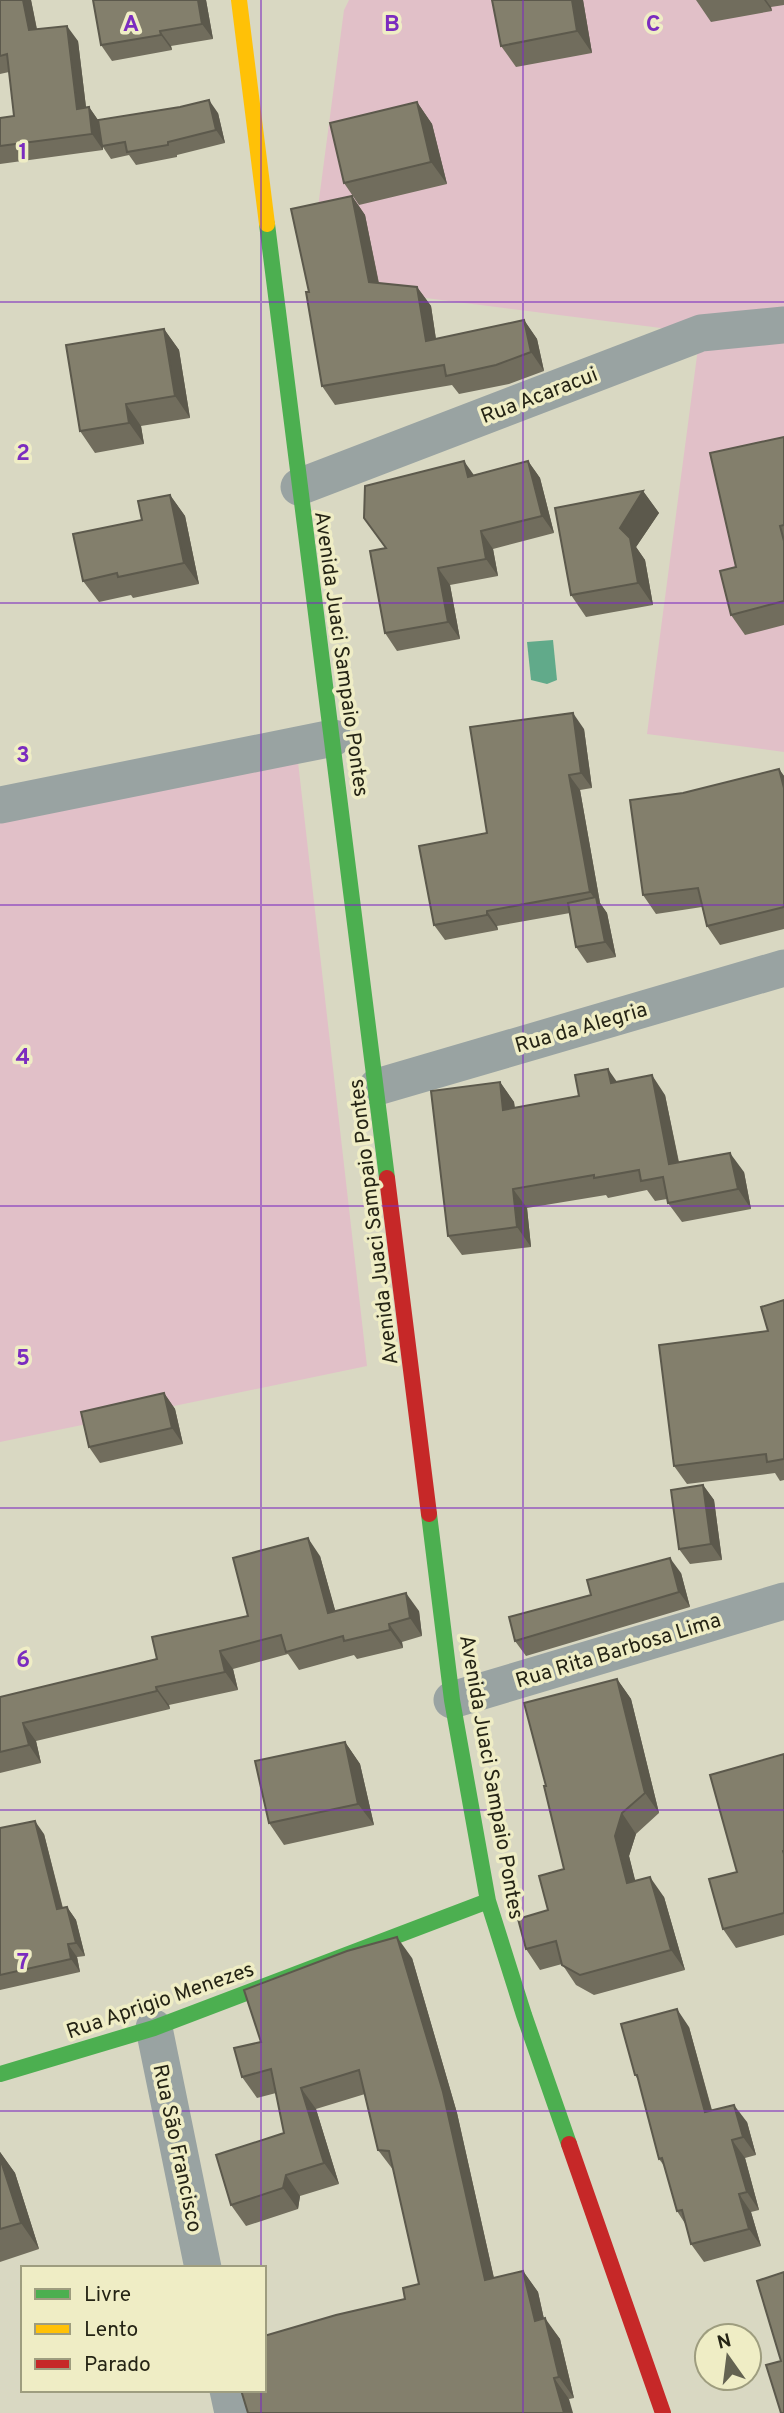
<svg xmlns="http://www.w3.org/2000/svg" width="784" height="2413" font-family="Overpass,sans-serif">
  <rect width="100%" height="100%" fill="#d9d8c2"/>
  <path fill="#e1c0c8" d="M349,0h435v752l-137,-18 53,-401 -392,-50 36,-273z
    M297,753l70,613 -367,76v-631z"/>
  <path fill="#61aa8a" d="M553,640l4,40 -10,4 -16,-4 -4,-38z"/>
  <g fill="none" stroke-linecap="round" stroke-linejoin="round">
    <path stroke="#99a3a2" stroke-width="37" d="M299,487l402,-154 83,-8
      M0,805l333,-67
      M377,1087l407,-119
      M452,1700l332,-99
      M154,2028l49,240
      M228,2390l5,23"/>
    <path stroke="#4caf50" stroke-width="16" d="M267,224l120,954
      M429,1514l23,186 36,201 36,114 45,129
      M0,2074l154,-46 334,-127"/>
    <path stroke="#ffc107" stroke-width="16" d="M239,0l28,224"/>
    <path stroke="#c62828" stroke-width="16" d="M387,1178l42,336
      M569,2144l94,269"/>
  </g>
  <path fill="#716d5d" d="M0,0h31l6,29 41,12 8,66h3l9,13 120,-7 7,30 -48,12v2l-41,8 -7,-10 -18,4 -8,-12v3l-103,14v-46l14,-2 -5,-44 -9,2z
    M93,0h113l7,39 -42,7 1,4 -60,11 -11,-16z
    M492,0h91l9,53 -76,14 -15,-21z
    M696,0h88v5l-13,2 1,4 -61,11z
    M417,102l15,22 15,60 -88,21 -15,-22z
    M352,196l13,19 14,68 38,4 14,19 5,33 88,-19 13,19 7,32 -35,13 -50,10 -7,-9 -117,20 -13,-19 -13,-94z
    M164,329l15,21 11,68 -49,8 3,18 -49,9 -15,-22z
    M784,437v188l-39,10 -14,-20 5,-48z
    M528,461l12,17 14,55 -61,16 5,27 -48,9 10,54 -63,12 -12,-18v-85l89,-73z
    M643,491l16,22 -23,34 9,13 8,45 -67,12 -15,-22z
    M170,495l15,21 14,68 -66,14 -2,-3 -32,7 -16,-21 59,-61z
    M584,729l8,59 -12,2 20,113 7,10 9,44 -29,6 -11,-16 -6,-34 -73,13 1,4 -53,10 -11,-15 53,-92z
    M779,769l5,7v153l-64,16 -13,-19 -5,-19 -46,7 -13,-19 40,-102z
    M500,1082l14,20 1,6 64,-12 38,-14 48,13 14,67 65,10 7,37 -69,13 -14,-19 -1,-4 -12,2 -8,-11 -39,8 -2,-3 -79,13 4,39 -69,8 -14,-19z
    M784,1300v180l-4,1 -5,-8 -88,11 -13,-18 94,-135z
    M164,1393l11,16 8,35 -83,19 -11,-16z
    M703,1485l11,15 8,60 -32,4 -11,-15z
    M320,1556l15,55h84l3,25 -20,6 1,6 -46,11 -3,-4 -55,15 -11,-16 -55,15 5,21 -69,15 1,4 -134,32 5,22 -41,10v-76l157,-38 91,-43z
    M681,1573l9,34 -164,49 -11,-15z
    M617,1679l14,20 28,114 -23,21 -7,22 6,25 29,16 21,73 -91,25 -18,-10 -14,-21 -22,6 -14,-21 22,-39 16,-41 -18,-83z
    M345,1742l15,22 14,61 -90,20 -15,-22z
    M784,1754v181l-48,13 -13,-19 14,-57z
    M0,1828l44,6 19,74 4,-1 9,13 9,36 -8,1 3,15 -80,18z
    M412,1958l45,155 37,165 29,-7 15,21 6,27 16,20 14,59 -5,1 -164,-100 14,-15 -25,-113 -16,-21 -13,-56 -49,15 23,75 -39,12 -2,13 -52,17 -15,-21 53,-72 -8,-40 -19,5 -15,-21 19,-35z
    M689,2027l23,83 35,12 9,33 -11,3 14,52 -8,2 10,34 -57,16 -13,-18 -5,-19 -9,-14 -12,-44 -6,-8 -20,-78 -4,-6z
    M0,2152l15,21 24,76 -39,13z"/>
  <path fill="#5c594c" d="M23,0h8l9,46 -11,-16z
    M198,0h8l7,39 -11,-15z
    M572,0h11l9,53 -15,-22z
    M764,0h2l5,7 1,4z
    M67,26l11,15 10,83 -11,-15z
    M160,31l11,15 1,4 -11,-15z
    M209,100l9,13 7,30 -9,-13z
    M417,102l15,22 15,60 -16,-22z
    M89,107l11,16 3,27 -11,-16z
    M352,196l13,19 17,85 -13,-18z
    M417,287l14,19 8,54 -13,-19z
    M524,320l13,19 7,32 -13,-19z
    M164,329l15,21 11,68 -15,-22z
    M126,404l15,22 3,18 -15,-21z
    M464,461l12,17 -8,-1z
    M528,461l12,17 14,55 -12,-17z
    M643,491l16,22 -23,34 9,13 8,45 -15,-22 -18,-55z
    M170,495l15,21 14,68 -15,-21z
    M481,531l12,18 5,27 -12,-17z
    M438,568l12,17 10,54 -12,-17z
    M573,713l11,16 8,59 -11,-15z
    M779,769l5,7v12z
    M569,775l11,15 20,113 7,10 9,44 -11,-15 -8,-40 -7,-10z
    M487,911l10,15 1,4 -11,-15z
    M608,1069l14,20 -11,-6z
    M652,1075l13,20 18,89 -14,-20z
    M500,1082l14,20 3,28 -14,-20z
    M730,1153l14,19 7,37 -13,-20z
    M513,1189l14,19 4,39 -14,-20z
    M164,1393l11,16 8,35 -11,-16z
    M703,1485l11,15 8,60 -11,-16z
    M308,1538l12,18 21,75 -13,-18z
    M670,1558l11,15 9,34 -11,-15z
    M406,1593l13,18 3,25 -12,-18z
    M389,1624l13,18 1,6 -13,-18z
    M220,1651l13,18 5,21 -13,-18z
    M617,1679l14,20 28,114 -14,-20z
    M156,1687l13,18 1,4 -13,-18z
    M23,1723l13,18 5,22 -12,-18z
    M345,1742l15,22 14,61 -16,-21z
    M622,1813l14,21 -7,22 12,47 -14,-20 -12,-47z
    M35,1821l9,13 22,88 -9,-13z
    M650,1877l14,20 21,73 -14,-20z
    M67,1907l9,13 9,36 -9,-13z
    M397,1937l15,21 45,155 42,188 -14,-21z
    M68,1944l9,13 3,15 -9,-13z
    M677,2009l12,18 28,103 -12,-18z
    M301,2088l15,21 23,75 -15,-21z
    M734,2105l13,17 9,33 -13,-18z
    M732,2140l13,18 14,52 -12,-18z
    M0,2152l15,21 24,76 -18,-26 -21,-65z
    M286,2175l14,21 -2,13 -15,-21z
    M739,2194l12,18 10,34 -12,-17z
    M523,2271l15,21 11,50 -14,-21z
    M545,2318l15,21 14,59 -15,-21z
    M554,2378l15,21 4,14h-9z"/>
  <path fill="#837f6c" stroke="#5c594c" stroke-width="2" d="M0,0h23l6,30 38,-4 10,83 12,-2 3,27 -92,12v-28l14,-2 -7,-62 -7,2z
    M93,0h105l4,24 -42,7 1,4 -60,10z
    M492,0h80l5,31 -76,15z
    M209,100l7,30 -48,12v3l-41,7 -2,-10 -23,4 -4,-26 82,-13z
    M417,102l14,60 -87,21 -14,-60z
    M352,196l17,86 48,5 9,54 98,-21 7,32 -35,13 -50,11 -2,-11 -122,21 -16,-94h3l-18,-83z
    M164,329l11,67 -49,8 3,19 -49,8 -14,-86z
    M784,437v88l-4,1 4,15v60l-53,14 -11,-44 16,-4 -26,-114z
    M464,461l4,16 60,-16 14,55 -61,15 5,28 -48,9 10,54 -63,11 -15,-82 16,-3 -22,-30 1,-32z
    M643,491l-23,37 10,10 8,45 -67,12 -16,-87z
    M170,495l14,68 -66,14 -1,-4 -34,8 -10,-47 69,-14 -4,-19z
    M573,713l8,60 -12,2 21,117 -103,19v4l-53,10 -15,-79 68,-13 -17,-106z
    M779,769l5,19v119l-77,19 -9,-38 -55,7 -13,-95 53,-7z
    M596,897l9,45 -29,5 -8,-44z
    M608,1069l3,14 41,-8 17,89 61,-11 8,36 -70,14 -5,-26 -22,4 -2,-11 -45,8v-3l-81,14 4,38 -69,9 -17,-145 69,-9 3,28 76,-14 -4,-21z
    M784,1300v159l-17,3 -1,-8 -92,12 -15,-121 109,-14 -7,-24z
    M164,1393l8,35 -83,19 -8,-35z
    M703,1485l8,59 -32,5 -8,-59z
    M308,1538l20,75 78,-20 4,25 -21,6 1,6 -46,11 -1,-5 -57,16 -5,-17 -61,16 5,21 -69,15 1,4 -134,32 6,22 -29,7v-55l157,-38 -5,-22 96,-21 -15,-58z
    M670,1558l9,34 -164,49 -6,-24 82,-22 -4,-15z
    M617,1679l28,114 -23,20 -7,23 12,47 23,-6 21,73 -91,25 -18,-10 -6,-24 -30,8 -8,-30 30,-9 -9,-34 25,-7 -20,-83h2l-22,-83z
    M345,1742l13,62 -89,19 -14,-62z
    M784,1754v96l-1,1 1,3v59l-61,16 -14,-50 28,-7 -27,-97z
    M35,1821l22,88 10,-2 9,36 -8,1 3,15 -71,16v-147z
    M397,1937l46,155 42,188 38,-9 12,50 10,-3 14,59 -5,1 10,35h-316l-7,-23h23v-54l72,-21 69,-16 -2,-11 16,-4 -30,-133 -11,-1 -19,-80 -58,18 23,75 -38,12 -3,13 -52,17 -15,-50 68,-22 -13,-64 -29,8 -8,-29 27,-6 -17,-52 103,-39z
    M677,2009l28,103 29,-7 9,32 -11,3 15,52 -8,2 10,35 -58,15 -9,-34 -5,1 -15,-53 -3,1 -22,-84h-2l-14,-51z
    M0,2158l21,65 -21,6z
    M784,2272v141h-3l-15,-48 15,-4 -24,-80z"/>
  <path fill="none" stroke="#7b2cbf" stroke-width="2" stroke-opacity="0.55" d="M261,0v2268M523,0v2413M0,302h784M0,603h784M0,905h784M0,1206h784M0,1508h784M0,1810h784M0,2111h784M261,2390v23"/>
  <g text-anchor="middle" stroke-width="7" stroke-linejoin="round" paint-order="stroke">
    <g font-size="21" fill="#252415" stroke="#efedc5">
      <text transform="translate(539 395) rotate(-21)" y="7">Rua Acaracui</text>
      <text transform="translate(342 654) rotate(82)" y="7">Avenida Juaci Sampaio Pontes</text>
      <text transform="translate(581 1027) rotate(-16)" y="7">Rua da Alegria</text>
      <text transform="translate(373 1222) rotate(-97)" y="7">Avenida Juaci Sampaio Pontes</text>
      <text transform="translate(618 1650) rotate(-17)" y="7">Rua Rita Barbosa Lima</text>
      <text transform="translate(492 1777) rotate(80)" y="7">Avenida Juaci Sampaio Pontes</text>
      <text transform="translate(160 2000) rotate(-19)" y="7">Rua Aprigio Menezes</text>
      <text transform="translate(178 2148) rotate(78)" y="7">Rua São Francisco</text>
    </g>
  </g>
  <g font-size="23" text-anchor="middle" font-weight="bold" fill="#7b2cbf" stroke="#efedc5" stroke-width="7" stroke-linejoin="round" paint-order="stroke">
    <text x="131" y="31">A</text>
    <text x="392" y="31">B</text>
    <text x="653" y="31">C</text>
    <text x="23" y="159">1</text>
    <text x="23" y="460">2</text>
    <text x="23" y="762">3</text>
    <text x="23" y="1064">4</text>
    <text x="23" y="1365">5</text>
    <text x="23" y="1667">6</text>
    <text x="23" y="1969">7</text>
  </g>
  <rect x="21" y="2266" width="245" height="126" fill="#efedc5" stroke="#9e9d7f" stroke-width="2"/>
  <rect x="35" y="2289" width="35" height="10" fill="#4caf50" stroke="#9e9d7f" stroke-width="2"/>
  <text x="84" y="2301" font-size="21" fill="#252415">Livre</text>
  <rect x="35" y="2324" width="35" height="10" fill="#ffc107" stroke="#9e9d7f" stroke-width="2"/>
  <text x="84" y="2336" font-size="21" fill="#252415">Lento</text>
  <rect x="35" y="2359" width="35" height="10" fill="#c62828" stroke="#9e9d7f" stroke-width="2"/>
  <text x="84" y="2371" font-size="21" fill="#252415">Parado</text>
  <g transform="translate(728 2357) rotate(346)"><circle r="33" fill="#efedc5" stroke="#9e9d7f" stroke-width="2"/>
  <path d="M0-5L12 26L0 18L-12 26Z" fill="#646352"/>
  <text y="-10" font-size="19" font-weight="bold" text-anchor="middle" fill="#252415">N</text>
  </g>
</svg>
